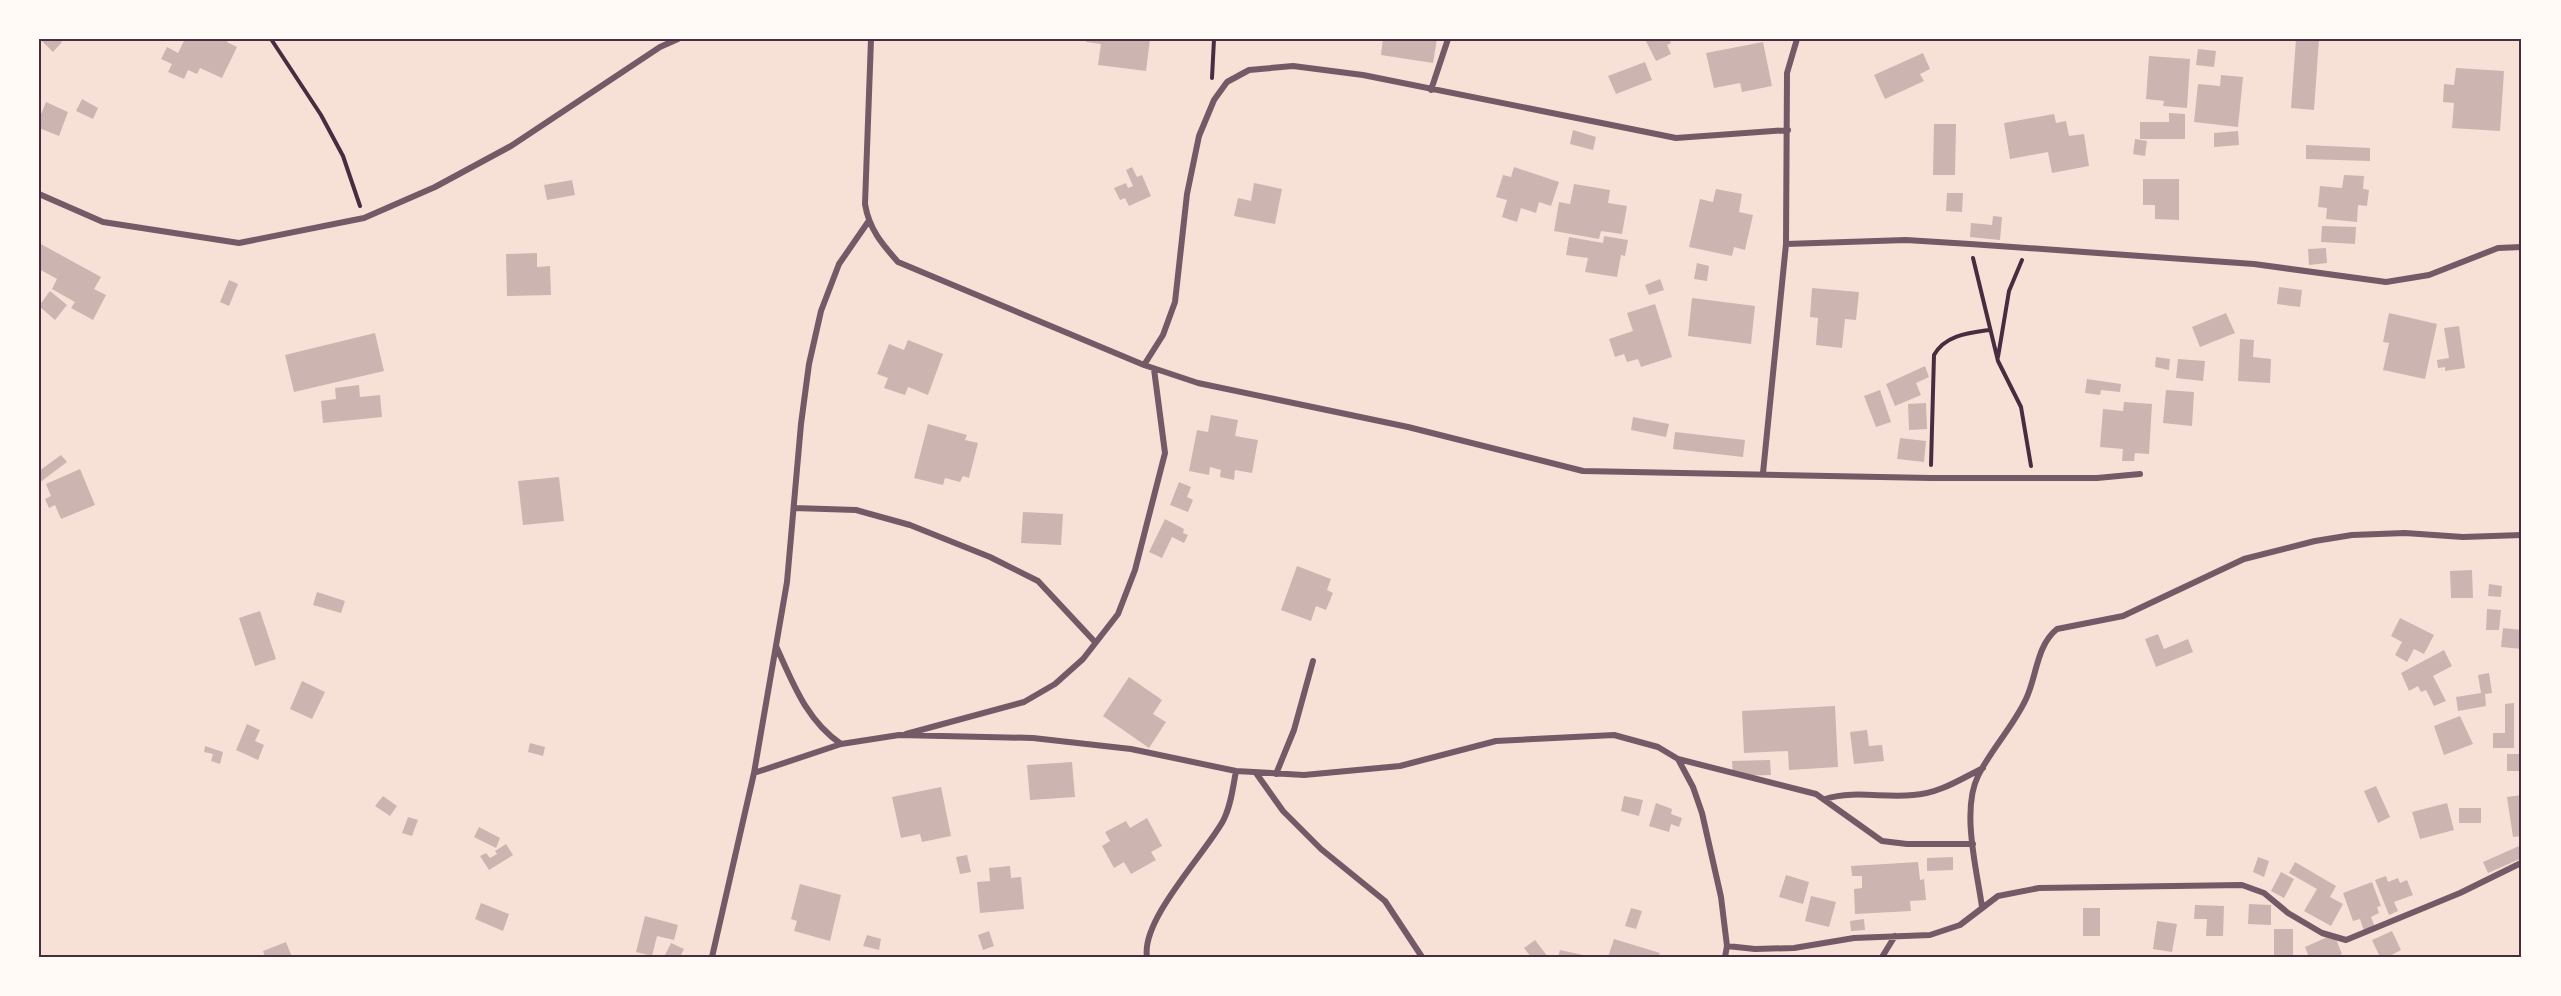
<svg xmlns="http://www.w3.org/2000/svg" width="2561" height="996" font-family="Roboto,sans-serif">
  <rect width="100%" height="100%" fill="#f7e1d7"/>
  <path fill="#ccb4b1" d="M44,39h14l4,3 -9,10 -11,-11z
    M179,39h50l-2,3 10,5 -15,31 -22,-10 -3,6 -9,-4 -4,9 -16,-7 4,-8 -11,-5 6,-12 11,6 6,-12z
    M1087,39h63l-4,32 -48,-6 3,-21 -15,-2z
    M1383,39h54l-4,24 -52,-8z
    M1645,39h24l2,4 -4,2 4,9 -15,7z
    M2296,39h23l-5,71 -23,-2z
    M1763,42l9,44 -30,6 -2,-9 -26,5 -8,-35z
    M2198,49l18,2 -2,16 -18,-2z
    M1923,53l7,16 -10,5 4,7 -39,18 -11,-24z
    M2149,56l41,3 -3,49 -24,-2 1,-5 -18,-2z
    M1645,62l7,18 -36,14 -8,-18z
    M2456,68l48,3 -4,60 -48,-3 2,-25 -11,-1 1,-18 10,1z
    M2221,75l22,2 -5,50 -44,-5 4,-38 22,2z
    M82,99l16,9 -5,11 -17,-8z
    M46,102l22,10 -9,24 -20,-8v-9z
    M2169,113l16,1v25h-45v-17h29z
    M2054,114l2,9 10,-2 3,15 15,-2 5,32 -37,7 -4,-21 -38,7 -6,-36z
    M1934,124h22l-1,51h-22z
    M1573,130l23,7 -3,13 -23,-6z
    M2238,131l1,14 -25,2v-14z
    M2135,139l12,2 -2,15 -12,-2z
    M2306,145l64,3v13l-64,-2z
    M1132,167l5,10 5,-2 9,21 -22,10 -4,-8 -5,2 -6,-12 12,-5 2,5 5,-2 -7,-16z
    M1514,167l45,15 -8,24 -12,-4 -3,11 -15,-5 -4,14 -15,-5 5,-17 -11,-3 7,-22 8,2z
    M2344,175l20,1 -1,13 6,1 -2,16 -9,-1 -1,17 -31,-3 1,-11 -9,-1 2,-21 22,2z
    M2143,179h36v41l-24,-1v-14h-12z
    M572,180l3,15 -28,5 -3,-15z
    M1254,183l28,6 -7,35 -41,-8 4,-18 13,3z
    M1574,184l36,6 -2,13 19,3 -5,28 -21,-3 -2,8 -45,-8 5,-29 11,2z
    M1716,189l26,5 -3,18 14,3 -8,35 -11,-3 -2,9 -43,-9 11,-48 13,3z
    M1947,193h16l-1,19 -16,-1z
    M1993,216l9,1 -2,23 -30,-3 1,-14 21,2z
    M2322,226l34,1 -1,17 -34,-2z
    M1604,236l24,4 -3,16 -4,-1 -4,22 -32,-5 3,-14 -22,-3 3,-18 34,6z
    M39,243l62,34 -7,12 12,6 -13,25 -22,-12 4,-6 -23,-13 5,-10 -18,-10z
    M2326,248l1,15 -18,2 -1,-16z
    M537,253v14l13,-1 1,29 -44,1 -1,-42z
    M1697,263l12,3 -2,15 -13,-2z
    M1660,279l4,11 -15,5 -4,-10z
    M229,280l9,4 -9,22 -9,-4z
    M2279,287l23,3 -2,17 -23,-3z
    M1812,288l47,4 -3,28 -11,-1 -3,29 -26,-3 2,-27 -8,-1z
    M50,291l17,14 -12,15 -16,-14z
    M1692,298l63,8 -4,38 -63,-8z
    M1655,304l17,53 -31,10 -3,-8 -11,3 -3,-8 -9,3 -6,-18 24,-8 -6,-18z
    M2226,313l9,20 -35,14 -8,-20z
    M2389,313l48,11 -12,55 -42,-9 6,-27 -6,-1z
    M2459,326l6,42 -20,3v-4l-7,1 -1,-8 12,-2 -5,-30z
    M375,333l9,38 -90,21 -9,-37z
    M2240,339l14,1 -1,17 18,2 -1,24 -32,-2z
    M908,340l35,14 -15,41 -20,-8 -3,8 -21,-7 4,-10 -11,-4 12,-30 15,6z
    M2156,357l14,2 -1,11 -14,-3z
    M2178,359l27,2 -2,20 -27,-3z
    M1925,366l4,11 -13,6 5,12 -26,11 -9,-22z
    M2087,379l34,5 -1,8 -19,-2 -1,5 -15,-2z
    M359,385l1,12 20,-2 2,22 -59,6 -2,-22 15,-2 -1,-11z
    M1880,390l11,32 -15,5 -12,-31z
    M2166,390l28,2 -2,34 -29,-3z
    M2124,402l28,2 -3,50 -14,-1 -1,8h-12l1,-12 -23,-2 3,-38 20,2z
    M1926,403l1,26 -18,1 -1,-26z
    M1211,415l27,5 -3,16 23,4 -6,33 -17,-3 -1,10 -14,-3 1,-7 -11,-3 -1,8 -20,-4 8,-41 11,2z
    M1633,417l36,7 -3,13 -35,-7z
    M928,424l39,11 -2,5 13,3 -9,35 -6,-2 -3,6 -15,-4 -2,7 -29,-7z
    M1675,432l70,8 -2,17 -70,-8z
    M1900,438l26,3 -2,21 -27,-3z
    M61,455l6,7 -28,21v-12z
    M80,469l15,36 -34,14 -6,-14 -6,3 -4,-9 6,-3 -5,-12z
    M559,477l5,44 -41,4 -5,-44z
    M1179,482l12,5 -4,10 6,3 -5,12 -18,-7z
    M1023,512l40,2 -2,31 -40,-2z
    M1165,519l19,10 -1,4 5,2 -4,8 -12,-6 -10,21 -13,-6z
    M1297,566l34,13 -4,11 6,3 -7,17 -10,-4 -5,15 -30,-11z
    M2472,570l1,28h-22l-1,-27z
    M2489,584l13,2 -1,11 -13,-1z
    M317,592l28,9 -4,12 -28,-8z
    M2487,609l14,1 -2,20h-13z
    M260,611l16,48 -21,7 -16,-48z
    M2400,618l34,17 -10,19 -10,-5 -7,13 -12,-7 7,-13 -11,-6z
    M2503,628l19,2v19l-21,-2z
    M2158,634l6,15 24,-10 5,13 -37,15 -11,-28z
    M2444,650l8,16 -19,10 13,25 -12,5 -8,-16 -5,2 -3,-6 -9,5 -8,-18z
    M2489,673l3,20 -7,1 1,12 -28,5 -2,-14 25,-4 -3,-18z
    M1129,677l33,23 -9,14 13,8 -17,26 -46,-32z
    M302,681l23,11 -13,27 -22,-10z
    M2514,703v45h-21v-15h12v-29z
    M1835,706l3,61 -49,3 -1,-19 -44,2 -2,-42z
    M2460,716l13,28 -29,11 -10,-29z
    M247,724l13,6 -5,11 9,4 -6,15 -22,-10z
    M1867,730l2,16 13,-1 2,16 -30,3 -4,-32z
    M530,743l15,4 -2,9 -15,-4z
    M205,746l18,6 -3,12 -9,-3 2,-7 -9,-2z
    M2507,754h15v17h-15z
    M1770,760l1,15 -38,1 -1,-15z
    M1072,762l3,35 -45,3 -3,-35z
    M2376,786l14,31 -12,6 -14,-32z
    M941,787l10,49 -29,6 -2,-8 -19,4 -9,-41z
    M2522,795v41l-9,1 -6,-40z
    M383,796l14,10 -7,10 -15,-10z
    M1624,796l19,4 -4,16 -18,-5z
    M1656,803l16,6 -1,5 11,4 -3,9 -8,-3 -2,8 -20,-6z
    M2447,803l7,27 -34,9 -8,-27z
    M2459,808h22v15h-22z
    M408,817l10,3 -6,16 -10,-3z
    M1147,818l15,28 -11,6 5,8 -25,14 -7,-12 -10,6 -12,-22 8,-5 -5,-9 21,-11 4,7z
    M479,827l21,11 -4,10 -22,-11z
    M506,844l7,11 -24,15 -9,-14 6,-3 4,5 7,-4 -2,-3z
    M2519,846l3,12 -34,15 -5,-11z
    M967,855l4,17 -11,2 -4,-17z
    M1953,857v13l-26,1v-13z
    M2258,857l11,4 -5,16 -11,-5z
    M1918,862l2,18 4,-1 2,21 -16,1 1,10 -56,3 -1,-25 8,-1v-12h-10l-1,-10z
    M2295,862l41,24 -6,11 13,7 -12,22 -27,-15 13,-22 -28,-16z
    M1010,866l1,12 10,-1 3,32 -44,4 -3,-31 13,-1 -1,-13z
    M2281,872l13,7 -10,19 -13,-7z
    M1786,875l23,7 -6,22 -24,-7z
    M2386,876l2,6 10,-4 2,5 7,-3 6,15 -19,7 4,9 -9,4 -14,-35z
    M2372,882l9,24 -4,1 2,6 -8,4 5,13 -11,4 -5,-15 -7,2 -10,-28z
    M800,884l41,11 -11,46 -36,-10 3,-10 -6,-2z
    M1811,896l25,6 -7,25 -24,-6z
    M481,903l28,11 -6,17 -28,-12z
    M2249,904l22,1v20l-23,-1z
    M2195,905l29,1 -1,30h-17l1,-17h-13z
    M1631,908l11,3 -6,18 -11,-3z
    M2083,908h17v28h-17z
    M645,916l33,9 -4,15 -17,-4 -5,20 -16,-4z
    M1864,919l1,11 -14,1 -1,-10z
    M2157,921l20,3 -5,28 -19,-3z
    M2274,929h19v28h-19z
    M989,931l5,15 -11,4 -5,-15z
    M2392,931l9,19 -13,7h-8l-8,-17z
    M2334,934l8,20 -6,3h-27l-4,-10z
    M867,935l14,4 -2,11 -16,-4z
    M1614,939l46,14 -2,4h-50z
    M1535,940l13,17h-17l-7,-9z
    M286,942l6,15h-27l-2,-6z
    M671,943l13,6 -4,8h-16z
    M1560,950l28,6v1h-30z"/>
  <g fill="none" stroke-linecap="round" stroke-linejoin="round">
    <path stroke="#4a2c40" stroke-width="4" d="M271,39l50,76 22,41 17,50
      M1212,78l2,-39
      M1973,258l25,103 23,46 10,59
      M1998,357l11,-66 13,-31
      M1931,465l3,-110c11,-20 34,-22 55,-25"/>
    <path stroke="#755966" stroke-width="6" d="M871,39l-6,165c4,25 17,40 33,58l246,103 54,18 210,44 175,44 348,7h166l43,-4
      M1431,90l17,-51
      M39,194l64,28 136,21 125,-25 71,-31 76,-41 149,-99 18,-8
      M1786,244l120,-4 64,4 284,20 132,18 43,-7 69,-27 24,-1
      M1144,365l19,-30 12,-33 12,-108 12,-58 15,-36 13,-18 22,-12 44,-4 70,9 313,63 112,-8
      M1763,473l23,-229 1,-171 10,-34
      M794,508l62,2 54,15 80,32 48,24 57,61
      M776,646c17,37 30,74 65,98
      M906,734l118,-32 31,-18 28,-25 35,-45 17,-44 30,-117 -11,-84
      M1678,759l138,35 66,47 25,3h66
      M754,773l87,-29 58,-9 134,3 98,11 105,22 68,4 96,-9 96,-25 118,-6 44,12 20,12 15,28 9,26 19,84 6,49 -2,11
      M1256,773l27,38 38,38 64,52 37,56
      M1276,774l18,-44 19,-69
      M1825,799c29,-9 58,-1 88,-4 25,-1 48,-16 70,-27
      M1982,907c-5,-36 -21,-97 -4,-131 13,-27 35,-49 48,-77 11,-23 10,-53 31,-70l66,-13 121,-57 71,-18 37,-6 53,-2 58,4 59,-2
      M1727,946l28,3 39,-1 60,-10 76,-3 30,-10 38,-29 41,-8 203,-3 22,8 24,20 34,20 24,7 114,-47 59,-29
      M712,957l42,-184 33,-191 14,-158 8,-60 12,-53 18,-47 29,-42
      M1147,957c-6,-37 57,-102 76,-136 8,-15 10,-34 13,-50
      M1882,957l13,-21"/>
  </g>
  <rect width="2561" height="996" fill="none" stroke="#fffaf5" stroke-width="81"/>
  <rect x="40" y="40" width="2480" height="916" fill="none" stroke="#4a2c40" stroke-width="2"/>
</svg>
